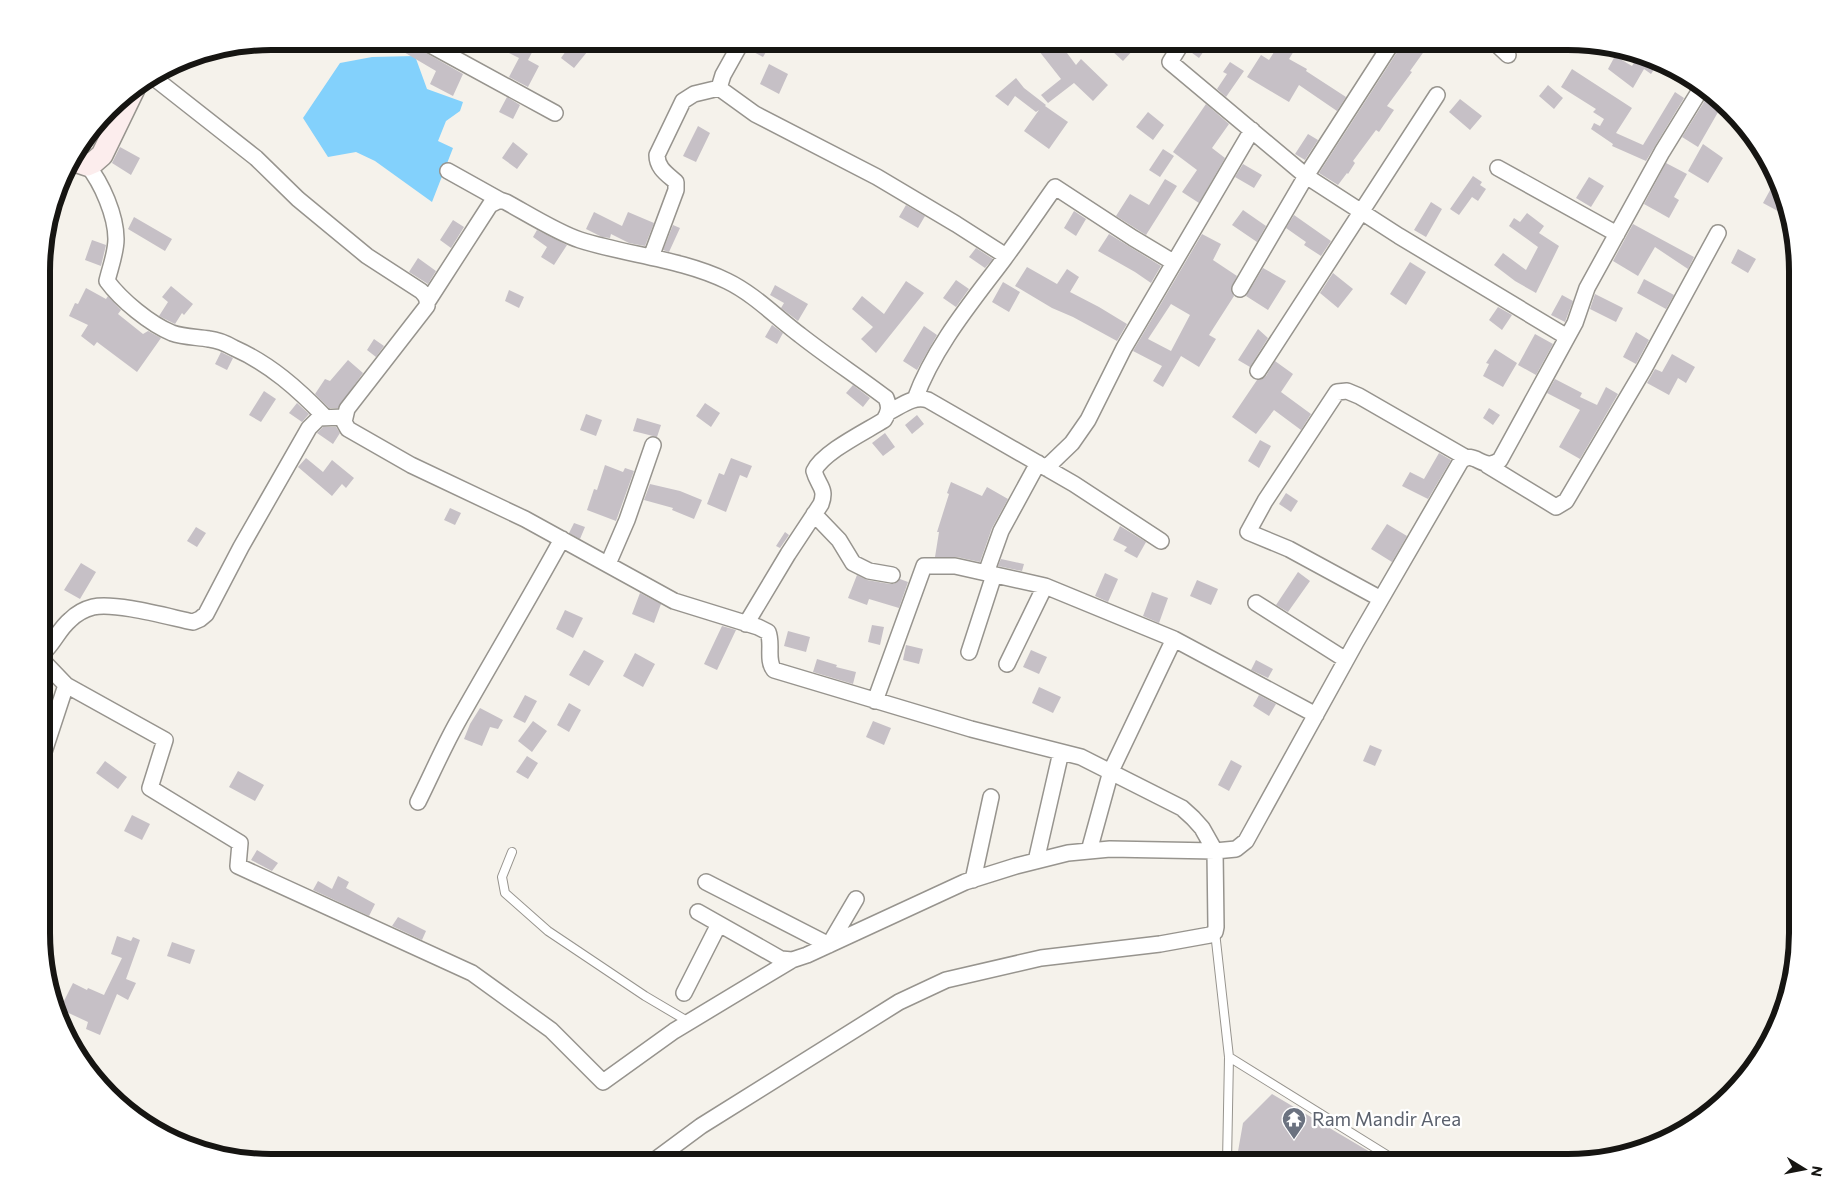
<svg xmlns="http://www.w3.org/2000/svg" width="1839" height="1204" font-family="Commissioner,sans-serif">
  <rect width="100%" height="100%" fill="#f5f2eb"/>
  <path fill="#83d1fc" d="M415,56l12,33 36,13 -3,9 -14,10 -8,20 15,7 -21,54 -57,-41 -19,-9 -28,5 -25,-39 37,-55 32,-6z"/>
  <path fill="#c6c0c6" fill-rule="evenodd" d="M394,41h20l5,8 44,25 -10,22 -23,-12 6,-13 -34,-20 1,-2 -9,-5z
    M485,41h53l-10,19 11,6 -11,21 -19,-10 10,-19z
    M573,41h23l-22,27 -13,-10z
    M751,41h12l7,4 -7,12 -15,-8z
    M1052,41h6l18,24 5,-6 27,26 -15,16 -19,-18 -26,20 -7,-8 20,-16 -22,-28z
    M1101,41h26l8,7 -12,13z
    M1192,41h19l-12,17 -11,-8z
    M1281,41h19l-11,18 18,10 -1,2 40,26 -9,14 -38,-26 -10,17 -42,-25 14,-22 8,5z
    M1402,41h11l12,9 -15,21 2,1 -25,34 7,4 -15,22 -3,-2 -23,31 2,2 -7,11 -1,-1 -9,12 -19,-12 82,-127z
    M1640,53l19,9 -8,12 -7,-5 -11,19 -25,-19 7,-13 17,10z
    M1230,62l14,9 -18,26 -9,-8 10,-15 -4,-2z
    M769,64l19,10 -9,20 -19,-10z
    M1572,69l60,39 -16,25 27,12 32,-53 9,6 -38,63 -34,-15 1,-2 -22,-15 3,-6 6,3 4,-7 -11,-7 3,-3 -35,-22z
    M1016,78l8,10 22,17 -1,1 23,16 -19,27 -25,-18 15,-21 -3,2 -21,-16 -7,10 -13,-10z
    M1548,85l15,13 -9,11 -15,-13z
    M1709,94l12,13 -23,40 -16,-10z
    M507,97l13,8 -7,14 -14,-7z
    M1460,99l22,17 -12,14 -21,-18z
    M1206,104l23,20 -17,24 13,10 -26,45 -17,-11 15,-22 -24,-18z
    M1148,112l16,13 -11,15 -17,-13z
    M698,126l12,7 -14,29 -13,-6z
    M1308,134l10,6 -13,20 -10,-6z
    M513,142l15,12 -11,15 -15,-11z
    M1703,144l20,14 -15,25 -20,-12z
    M120,147l20,11 -9,17 -19,-12z
    M1163,149l11,7 -14,21 -11,-7z
    M1666,163l21,11 -13,23 5,3 -10,18 -25,-14z
    M1243,164l19,11 -8,13 -19,-11z
    M1473,176l9,6 -2,3 6,4 -8,12 -6,-4 -13,18 -9,-6z
    M1589,177l15,9 -13,21 -15,-9z
    M1165,179l12,7 -31,49 -30,-19 14,-22 19,11z
    M1775,181l4,15 6,19 -22,-12z
    M1431,202l11,7 -16,28 -12,-7z
    M906,205l19,11 -7,12 -19,-11z
    M1243,210l23,16 -9,16 -25,-17z
    M1074,211l12,8 -10,17 -12,-8z
    M594,212l28,14 6,-14 26,11 -9,23 -16,-3 -18,-9 -1,4 -8,-1 -16,-8z
    M1527,213l17,13 -5,7 20,13 -23,47 -21,-12 -21,-16 9,-12 23,17 12,-23 -29,-21 5,-8 6,4z
    M1294,215l37,26 -10,15 -17,-11 2,-3 -20,-14z
    M134,217l38,22 -7,12 -37,-22z
    M453,220l11,7 -13,21 -11,-8z
    M1633,224l61,33 -6,12 -33,-22 -17,29 -25,-15z
    M673,225l7,3 -11,24 -6,-2z
    M537,230l30,15 -13,20 -13,-8 6,-10 -14,-10z
    M1109,234l52,32 -10,17 -16,-11 -37,-21z
    M1202,234l19,10 -8,16 24,16 -6,12 3,8 -25,39 7,4 -17,28 -18,-11 -18,31 -10,-6 9,-15 -29,-15zM1171,304l19,11 -19,36 -23,-12z
    M92,240l14,5 -5,21 -16,-6z
    M976,248l17,11 -8,9 -16,-11z
    M1738,249l18,10 -8,14 -17,-10z
    M418,258l18,13 -8,13 -19,-12z
    M1410,262l16,10 -20,33 -16,-11z
    M1027,267l30,17 10,-15 12,8 -9,15 29,15 28,17 -10,17 -44,-24 -21,-9 -37,-22z
    M1263,268l23,13 -18,29 -22,-14z
    M1333,273l20,16 -15,19 -18,-15z
    M1644,279l30,16 -8,14 -29,-16z
    M956,280l13,9 -13,18 -13,-9z
    M906,281l18,12 -48,60 -15,-14 12,-12 -21,-18 10,-13 22,18z
    M1003,282l17,10 -11,20 -17,-10z
    M775,285l33,19 -10,17 -17,-13 3,-5 -14,-8z
    M171,286l22,18 -9,11 -2,-2 -7,11 -16,-8 9,-14 -6,-5z
    M86,288l20,11 2,-3 13,14 -3,4 25,20 5,-3 13,7 -24,34 -40,-30 -3,4 -13,-10 7,-11 -19,-9 6,-13 3,1z
    M509,290l15,7 -5,11 -14,-7z
    M1595,294l28,14 -7,14 -26,-13z
    M1562,295l11,6 -8,21 -14,-7z
    M1498,307l14,8 -10,15 -13,-10z
    M772,325l11,8 -6,11 -12,-7z
    M924,326l13,9 -20,35 -14,-9z
    M1258,329l10,9 -18,29 -12,-7z
    M1636,332l13,8 -13,24 -13,-7z
    M1535,334l18,10 -17,31 -18,-10z
    M374,339l10,7 -8,11 -9,-7z
    M1495,349l22,14 -14,24 -20,-11 6,-12 -3,-1z
    M221,352l12,6 -6,12 -12,-6z
    M1672,354l23,13 -9,16 -8,-5 -9,17 -22,-12 8,-14 7,3z
    M348,360l15,13 -25,35h-9l-14,-14 10,-15 5,2z
    M1275,361l18,13 -12,18 30,22 -10,16 -27,-20 -18,24 -24,-17 25,-37 9,-4z
    M1555,379l27,14 -2,4 17,8 9,-18 12,7 -38,65 -21,-12 21,-37 -33,-17z
    M853,385l17,13 -7,9 -17,-14z
    M264,391l12,8 -15,23 -12,-7z
    M297,403l12,11 -7,8 -13,-9z
    M705,403l15,10 -9,14 -15,-11z
    M1489,408l11,7 -7,10 -10,-7z
    M586,414l16,6 -6,16 -16,-6z
    M917,415l7,9 -12,10 -7,-9z
    M637,418l24,7 -4,12 -24,-6z
    M323,427h13l4,6 -7,11 -16,-11z
    M885,433l10,14 -12,9 -11,-13z
    M1260,440l11,6 -12,22 -11,-7z
    M1439,453l12,7 -23,39 -26,-13 8,-14 14,7z
    M306,458l17,14 9,-12 22,18 -8,10 -4,-4 -10,12 -34,-29z
    M731,458l21,8 -5,12 -7,-3 -14,37 -19,-8 12,-31 5,2z
    M605,465l18,7 2,-4 9,3 -18,50 -29,-11 7,-21 3,1z
    M951,482l31,14 5,-9 21,12 -16,29 -12,34 -23,-5h-22l4,-25h-2l12,-38 -2,-1z
    M650,484l30,7 22,9 -8,19 -22,-9 1,-2 -29,-8z
    M1286,493l12,8 -7,11 -12,-8z
    M450,508l11,5 -6,12 -11,-5z
    M574,523l11,4 -5,12 -11,-6z
    M1387,524l20,12 -15,26 -21,-13z
    M1120,526l26,16 -9,16 -13,-7 3,-4 -14,-7z
    M196,527l10,6 -9,14 -10,-6z
    M785,532l4,3 -9,13 -4,-2z
    M1001,559l23,5 -2,7 -24,-5z
    M81,563l15,9 -16,27 -16,-9z
    M1298,572l12,9 -22,31 -12,-7z
    M1105,573l13,6 -10,23 -13,-6z
    M857,575l10,5 23,4h4l6,-5 8,3 -9,26 -30,-9 -2,6 -19,-7z
    M1197,580l21,9 -7,16 -21,-9z
    M1152,592l16,6 -9,25 -16,-7z
    M640,593l21,11 -7,19 -22,-9z
    M565,610l18,8 -10,20 -17,-9z
    M872,625l12,2 -4,18 -12,-3z
    M722,626l14,4 -19,40 -13,-6z
    M788,631l22,6 -4,15 -22,-6z
    M906,645l17,4 -4,15 -16,-4z
    M584,650l20,11 -15,25 -20,-11z
    M1031,650l16,7 -8,17 -16,-7z
    M635,653l20,11 -12,23 -20,-11z
    M817,659l20,6 -1,2 20,5 -3,12 -40,-12z
    M1256,660l17,9 -5,9 -17,-8z
    M1039,687l22,10 -8,16 -21,-10z
    M525,695l12,6 -12,22 -12,-6z
    M1259,695l17,9 -7,12 -16,-10z
    M569,703l12,7 -12,22 -12,-7z
    M480,708l23,12 -5,9 -8,-2 -8,19 -18,-7 6,-15z
    M533,721l14,10 -15,21 -14,-11z
    M873,721l18,7 -7,17 -18,-8z
    M1370,745l12,5 -7,16 -12,-5z
    M527,756l11,7 -10,16 -12,-7z
    M1231,760l11,6 -13,25 -11,-6z
    M105,761l22,16 -9,12 -22,-16z
    M238,771l26,14 -9,16 -26,-14z
    M132,815l18,9 -8,16 -18,-9z
    M257,850l21,13 -6,8 -21,-11z
    M338,876l11,6 -3,6 29,16 -6,12 -56,-26 5,-9 14,8z
    M398,917l28,14 -4,9 -30,-14z
    M117,936l14,5 2,-4 7,3 -14,39 10,4 -8,17 -11,-6 -17,41 -14,-6 2,-7 -28,-13 13,-26 14,7 1,-2 16,7 18,-37 -11,-4z
    M172,942l23,8 -5,14 -23,-8z
    M1272,1094l115,68h-149l-1,-5 6,-34z"/>
  <g fill="none" stroke-linecap="round" stroke-linejoin="round">
    <g stroke="#97948e" stroke-width="10">
      <path id="lane" d="M512,852l-10,25 3,16 43,38 97,65 44,26
        M1215,932l14,125 -2,105
        M1229,1057l169,105"/>
    </g>
    <g stroke="#97948e" stroke-width="18">
      <path id="street" d="M423,41l132,72
        M1183,41l-13,21 136,114 93,60 168,101
        M1493,41l15,14
        M383,44l2,-3
        M153,77l103,81 42,41 69,57 54,35c5,5 7,8 6,15l-80,103 -3,13 4,7 63,36 114,54 149,82 84,26 10,5c5,12 -2,28 6,38l197,59 110,28 101,51 11,10 9,10 13,23 1,76 -1,5 -5,3 -50,9 -119,14 -95,22 -47,22 -198,124 -50,37
        M719,88l4,-13 19,-34
        M87,165c15,18 29,51 29,74 0,14 -6,29 -9,42 14,19 43,43 65,52 11,4 25,4 37,6 9,1 18,5 25,9 36,16 64,41 91,69
        M1498,168l119,66
        M448,171l52,29
        M651,257l25,-67v-8c-9,-8 -19,-14 -19,-27l26,-54 11,-7 25,-6 36,26 122,63 79,47 50,32
        M1240,289l66,-113 87,-135
        M428,301l62,-96 10,-5 6,2c22,12 52,31 74,38 47,15 102,19 147,41 27,13 49,36 73,54 28,22 57,41 86,63 4,9 3,14 -2,22 -19,12 -61,32 -70,51 4,15 13,17 7,33l-33,50 -42,70
        M1258,371l179,-276
        M915,399c19,-52 56,-96 89,-140 17,-23 34,-48 51,-72l78,51 40,24
        M889,412c12,-6 25,-17 39,-12l146,84 87,57
        M1487,465l69,42 10,-6 78,-132 74,-136
        M1046,468l26,-25 16,-23 36,-72 128,-218
        M814,514l25,26 14,23 16,8 23,4
        M608,564l19,-44 26,-75
        M986,573l15,-42 37,-68
        M1381,599l-92,-50 -41,-17 17,-31 72,-109 10,-1 12,5 106,61
        M1256,603l90,57
        M969,652l25,-77
        M43,653c11,-10 16,-24 27,-33 6,-6 15,-11 23,-13 22,-5 76,10 100,15l7,-3 6,-5 35,-67 68,-119 10,-10 25,-1
        M43,661l23,24 -23,70
        M1007,664l38,-78
        M66,685l99,55 -15,48 90,55 -2,23 234,107 79,57 52,52 71,-51 118,-71
        M875,701l49,-135h31l90,20 129,53 142,76
        M418,802c13,-26 25,-54 39,-79 35,-62 71,-122 105,-184
        M1089,851l22,-80 63,-132
        M1036,861l25,-109
        M973,880l18,-83
        M706,882l123,63 27,-46
        M698,912l83,47 11,1 15,-5 158,-73 51,-16 52,-13 42,-4 105,2 21,-2 10,-8 110,-199 105,-181c14,-12 22,12 39,-1l75,-137 12,-35 75,-136 40,-65
        M684,993l35,-69"/>
    </g>
    <g stroke="#97948e" stroke-width="24">
      <path id="secondary" d="M72,160l15,5 7,-3 8,-7 32,-66"/>
    </g>
    <use href="#lane" stroke="#fff" stroke-width="8"/>
    <use href="#street" stroke="#fff" stroke-width="15"/>
    <use href="#secondary" stroke="#fceded" stroke-width="21"/>
  </g>
  <defs>
    <g id="temple-pin" transform="scale(1.25)"><path d="M0 17L-7.5 6A9.5 9.5 0 1 1 7.5 6Z" fill="#6b7280" stroke="#fff"/><path d="M0-6L5-2H3V0L6.5 2.5H4V6H1.5V3h-3V6H-4V2.5H-6.5L-3 0V-2H-5Z" fill="#fff"/></g>
  </defs>
  <g fill-rule="evenodd">
    <use href="#temple-pin" x="1294" y="1119"/>
  </g>
  <g text-anchor="middle" stroke-width="4.5" stroke-linejoin="round" paint-order="stroke">
    <g font-size="19" fill="#5b616d" stroke="#fff" text-anchor="start">
      <text x="1312" y="1126">Ram Mandir Area</text>
    </g>
  </g>
  <path d="M0 0H1839V1204H0ZM271 50H1568A221 221 0 0 1 1789 271V933A221 221 0 0 1 1568 1154H271A221 221 0 0 1 50 933V271A221 221 0 0 1 271 50Z" fill="#fff" fill-rule="evenodd"/>
  <path fill="none" stroke="#161512" stroke-width="6" d="M271 50H1568A221 221 0 0 1 1789 271V933A221 221 0 0 1 1568 1154H271A221 221 0 0 1 50 933V271A221 221 0 0 1 271 50Z"/>
  <g transform="translate(1804 1169) rotate(100)" stroke="#ffffff" stroke-width="4" paint-order="stroke">
  <path d="M0-4L9 19L0 12L-9 19Z" fill="#161512"/>
  <text y="-8" font-size="14" font-weight="bold" text-anchor="middle" fill="#161512">N</text>
  </g>
</svg>
